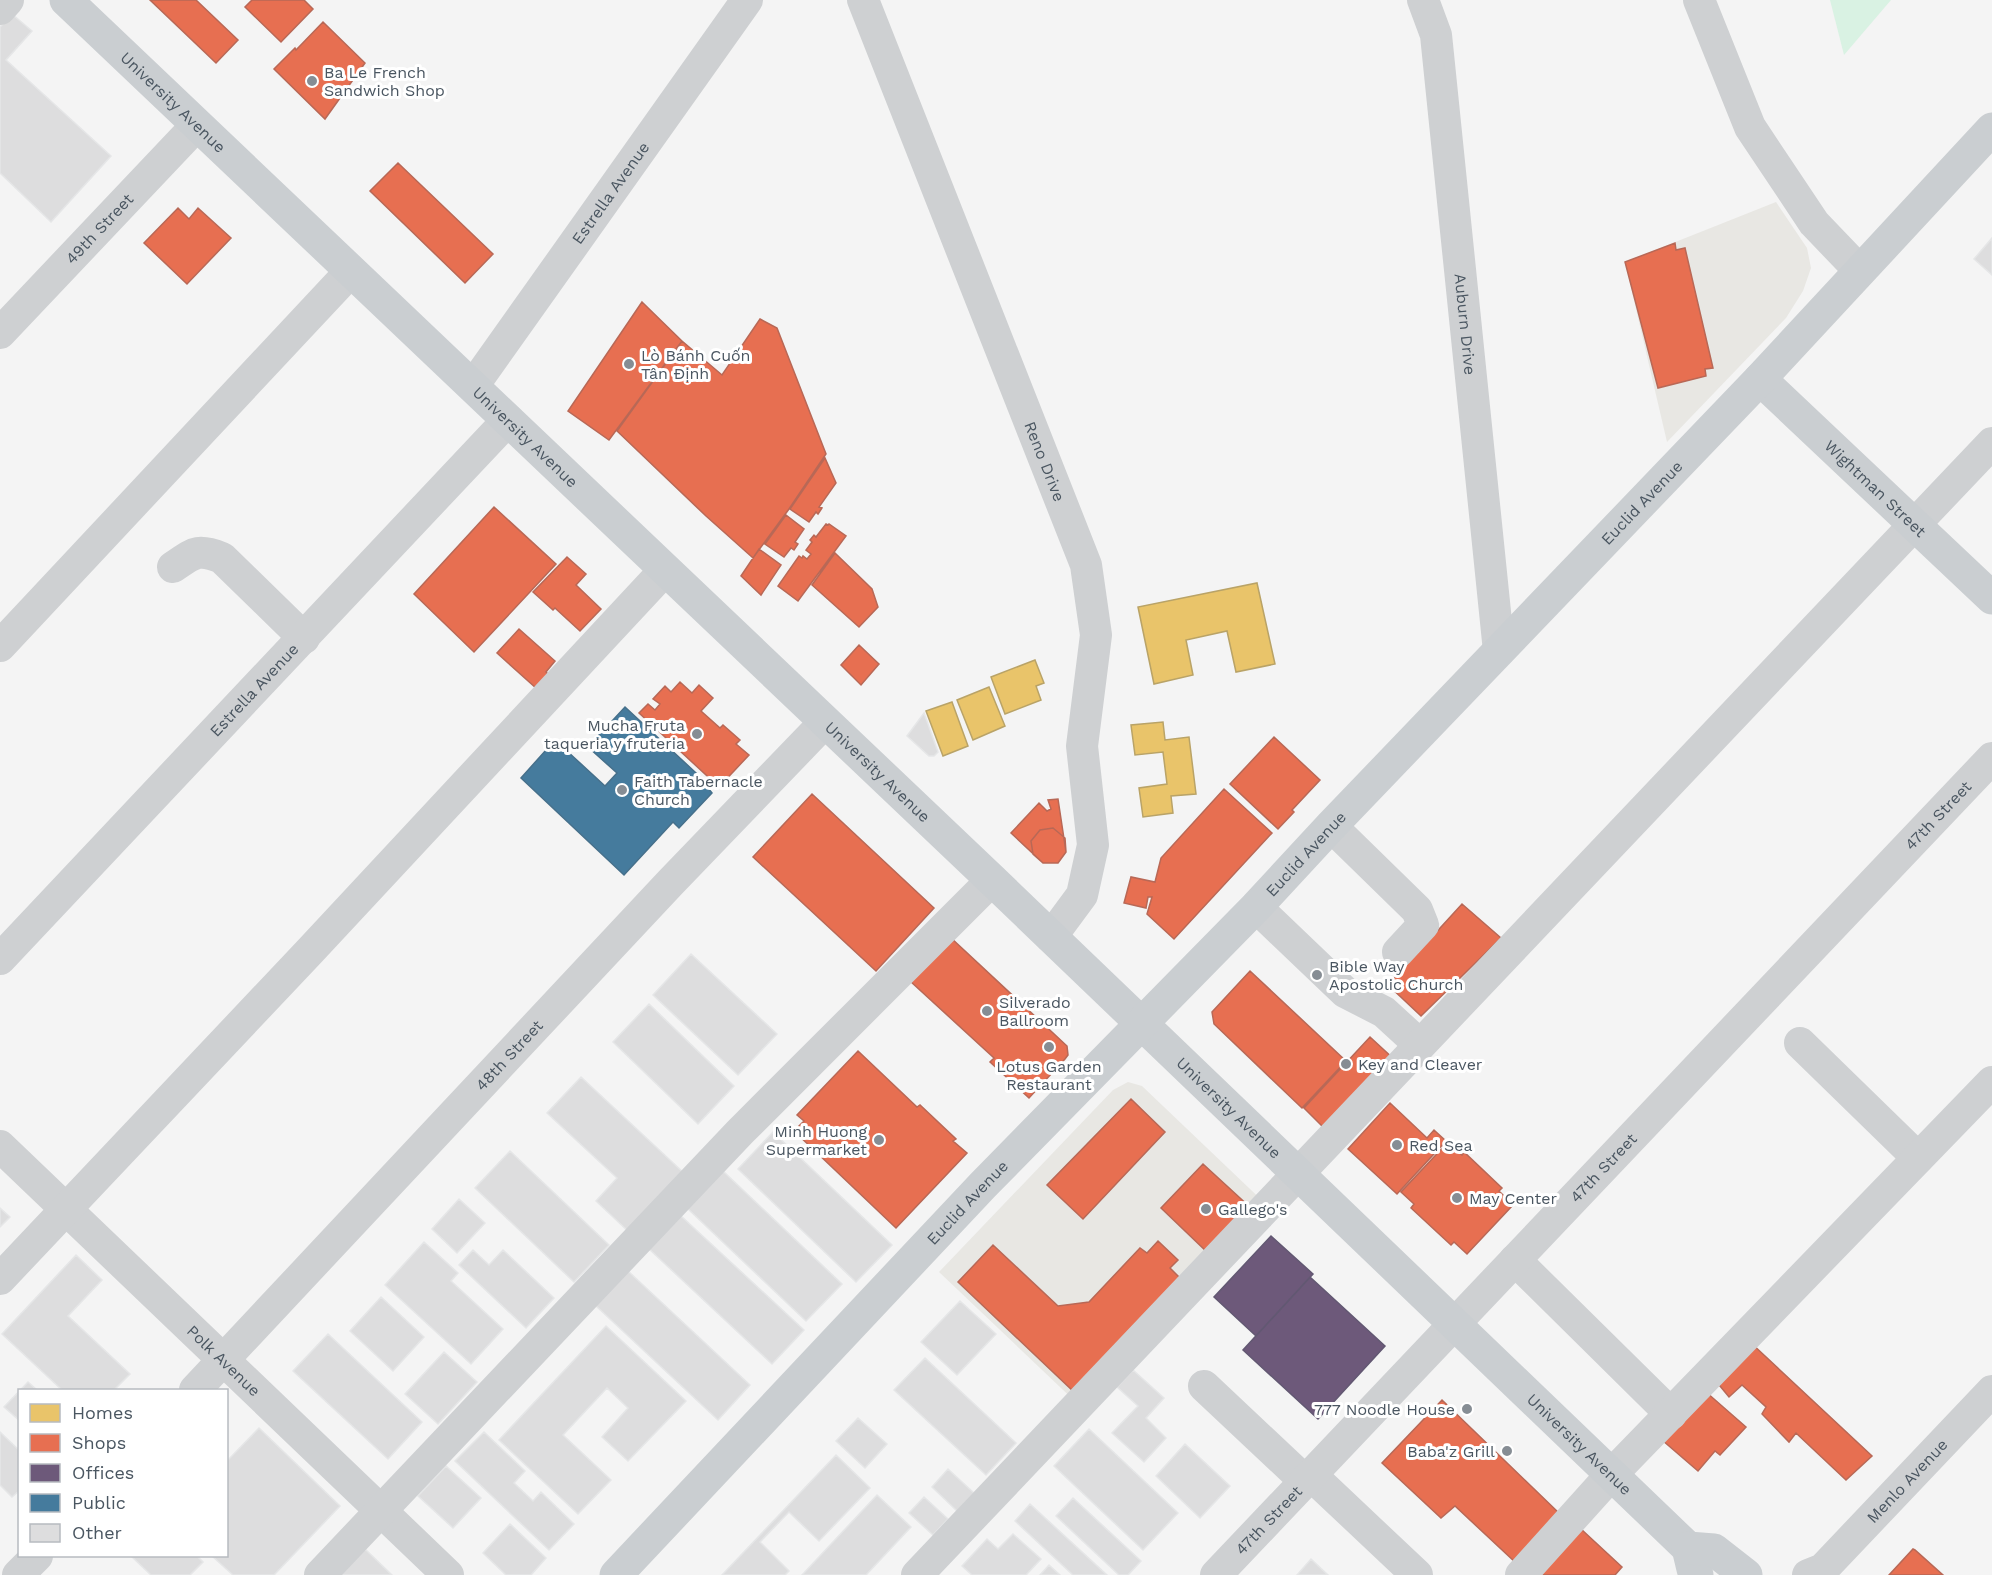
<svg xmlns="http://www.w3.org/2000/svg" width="1992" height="1575" font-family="'Work Sans',sans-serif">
  <rect width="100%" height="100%" fill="#f4f4f4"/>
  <path fill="#e8e7e3" d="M1776,202l31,46 4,20 -8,23 -17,27 -119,124 -42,-180z
    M1128,1082l14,4 129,123 -190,198 -142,-135 174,-182z"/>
  <path fill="#d9f2e3" d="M1830,0h61l-47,55z"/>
  <path fill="#e9c46a" stroke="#b9a367" stroke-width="1.5" d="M1257,583l18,81 -39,8 -9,-41 -41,9 7,35 -39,9 -16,-77z
    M1035,660l9,23 -8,3 5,14 -36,14 -14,-37z
    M989,687l16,39 -32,14 -16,-40z
    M952,702l16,44 -25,10 -17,-45z
    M1163,722l2,18 24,-3 7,57 -25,2 2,17 -30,4 -4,-29 28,-4 -4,-32 -28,3 -4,-30z"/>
  <path fill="#e76f51" stroke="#b86856" stroke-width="1.5" d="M150,0h46l42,40 -22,23z
    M252,0h52l9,9 -32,33 -36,-35z
    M323,22l42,41 -40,56 -51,-50 21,-21 1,2z
    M398,163l95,91 -28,29 -95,-92z
    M178,208l11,11 9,-11 33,30 -44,46 -43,-41z
    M1675,243l1,7 9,-2 28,120 -8,1 1,7 -48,12 -33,-126z
    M642,302l40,39 -73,99 -41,-29z
    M760,319l17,9 49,126 -37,55 -36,49 -47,-42 -89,-85 65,-90 40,34z
    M825,458l11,25 -17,24 3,1 -4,6 -2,-2 -7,10 -19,-13z
    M494,507l62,57 -82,88 -60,-58z
    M786,515l18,14 -9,13 3,2 -4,6 -3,-2 -7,9 -19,-13z
    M826,524l2,1 1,-1 17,12 -48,65 -20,-15 21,-30 3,2 1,-2 4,3 4,-5 -5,-4 6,-8 -2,-2 4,-5 2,2z
    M759,549l22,16 -20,30 -20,-19z
    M835,553l37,36 6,18 -19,20 -47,-42z
    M567,557l19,17 -10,11 25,24 -21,22 -25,-23 -2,2 -20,-18z
    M519,629l36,32 -9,11 3,3 -12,14 -40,-36z
    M859,645l20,19 -18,21 -20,-20z
    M680,682l12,11 7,-8 14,13 -12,13 19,17 3,-3 17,15 -4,4 13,11 -30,32 -80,-74 9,-9 7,6 5,-6 -7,-5 12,-13 6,6z
    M1274,737l46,43 -28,30 2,2 -16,17 -48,-45z
    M1224,789l48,44 -98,106 -27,-25 5,-17h-4l-2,11 -22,-5 7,-26 24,5 6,-24z
    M812,794l122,114 -58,63 -123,-114z
    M1058,799l8,53 -8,11h-15l-32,-30 28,-30 8,8 4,-2 -3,-9z
    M1053,828l12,10 1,14 -8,11h-15l-10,-9 -2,-13 9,-11z
    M1462,904l39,34 -80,78 -33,-31z
    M950,937l117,109 1,9 -3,4 -36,39 -39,-36 4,-4 -84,-77z
    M1250,971l96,90 -44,47 -88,-84 -2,-12z
    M1370,1037l26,24 -69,70 -23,-23z
    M858,1051l59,56 3,-2 36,34 -3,2 14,12 -71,75 -102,-97 10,-10 -7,-6z
    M1131,1099l34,33 -82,87 -36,-34z
    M1390,1103l37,35 7,-8 12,11 -49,53 -49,-45z
    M1448,1142l14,13 2,-3 38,36 -3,3 14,14 -46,49 -13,-12 -3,3 -40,-37 3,-4 -13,-12z
    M1203,1164l49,45 -43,45 -48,-46z
    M1158,1241l20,19 -8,8 12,12 -107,113 -117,-111 35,-37 65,61 31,-4 51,-54 7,5z
    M1750,1342l122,114 -26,24 -50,-47 -7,9 -27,-28 4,-7 -24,-22 -13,12 -14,-17z
    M1706,1392l40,35 -26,28 -5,-4 -17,20 -36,-31z
    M1442,1400l119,115 -45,48 -61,-57 -14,12 -59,-55z
    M1581,1529l41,38 -7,8h-76z
    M1913,1549l2,1 28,25h-54z"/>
  <path fill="#6d597a" stroke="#625872" stroke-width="1.5" d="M1271,1236l42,38 -57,62 -42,-39z
    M1310,1277l75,69 -67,73 -75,-69z"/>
  <path fill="#457b9d" stroke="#46708b" stroke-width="1.5" d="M625,707l85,79 -2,2 4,5 -33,35 -6,-6 -49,53 -103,-97 34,-38 50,46 12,-13 -29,-26z"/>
  <path fill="#ddddde" stroke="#e5e6e7" stroke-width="1.5" d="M12,14l20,17 -26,29 105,96 -60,66 -51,-49v-146z
    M1992,238v37l-18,-16z
    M924,713l14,39 -4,4h-5l-22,-20z
    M691,954l86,80 -39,41 -85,-80z
    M649,1004l85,82 -36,38 -85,-82z
    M581,1077l104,97 -55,59 -34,-32 21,-23 -70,-65z
    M773,1132l119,113 -36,37 -118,-113z
    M510,1151l99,94 -35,37 -99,-94z
    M723,1171l119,113 -36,37 -119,-113z
    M459,1199l26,24 -28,30 -25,-24z
    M0,1208l10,9 -10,10z
    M680,1215l124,115 -32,34 -124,-116z
    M424,1242l34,31 -7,8 52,48 -32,35 -86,-79z
    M473,1250l16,15 14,-15 51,48 -28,30 -67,-63z
    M76,1255l26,25 -34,36 62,58 -16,16h-52l-60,-56z
    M628,1271l122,114 -32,35 -123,-115z
    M381,1297l43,40 -31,34 -43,-40z
    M960,1301l36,33 -39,41 -36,-33z
    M606,1326l80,75 -58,60 -26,-24 26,-29 -21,-20 -44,47 48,45 -33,34 -79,-74z
    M328,1334l94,88 -34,37 -95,-88z
    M444,1352l33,30 -39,42 -33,-30z
    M925,1358l91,85 -30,32 -92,-85z
    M1133,1370l31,28 -18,20 20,20 -22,24 -32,-29 26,-27 -21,-19z
    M28,1382l9,8h-17v31l-16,-14z
    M858,1418l29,26 -22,24 -29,-27z
    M259,1428l81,78 -66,69h-41l-21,-19h14v-94z
    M1089,1429l89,84 -35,37 -89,-84z
    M0,1432l20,19v39l-8,7 -12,-12z
    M484,1432l41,39 -11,12 19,18 8,-9 33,32 -25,26 -94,-89z
    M1185,1444l45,42 -30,32 -44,-42z
    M836,1455l34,33 -51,53 -30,-29 -29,30 29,29 -4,4h-63z
    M446,1466l35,32 -28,30 -35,-32z
    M948,1469l26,24 -17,18 -25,-24z
    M877,1495l34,32 -45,48h-64z
    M924,1497l24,22 -15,16 -24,-22z
    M1073,1498l68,63 -13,14h-9l-63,-59z
    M1030,1504l77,71h-34l-58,-54z
    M510,1524l36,34 -15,17h-25l-23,-22z
    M1013,1534l28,25 -15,16h-54l-10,-9 25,-27 11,10z
    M365,1549l27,26h-52z
    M131,1556h66l6,6 -13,13h-39z
    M1311,1559l17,16h-31z
    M1049,1565l11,10h-20z"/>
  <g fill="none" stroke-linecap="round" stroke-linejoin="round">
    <g stroke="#ced0d2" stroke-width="32">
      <path id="s1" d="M863,0l223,565 10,70 -14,111 11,99 -11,50 -31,42"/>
      <path id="s2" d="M1423,0l13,35 63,616"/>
      <path d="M1699,0l51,127 64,96 45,47"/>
      <path d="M0,9l8,-9"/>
      <path id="s3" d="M0,333l197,-208"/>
      <path id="s4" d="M473,386l274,-386"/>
      <path d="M173,567c21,-14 24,-19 49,-9l82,80"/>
      <path d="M0,646l351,-375"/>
      <path d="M1331,826l86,84 6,15 -25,27"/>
      <path d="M1256,907l89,85 39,20 36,33"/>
      <path id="s5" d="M0,959l508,-539"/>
      <path d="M1800,1043l118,115"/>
      <path id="s6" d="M0,1146l448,429"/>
      <path d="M1515,1260l156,154"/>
      <path d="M0,1279l310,-328 355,-381"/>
      <path d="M1204,1386l101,95"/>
      <path id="s7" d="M195,1390l475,-507 155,-161"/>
      <path d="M1311,1475l106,100"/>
      <path d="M18,1575l19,-19"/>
      <path d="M320,1575l420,-443 252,-252"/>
      <path d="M917,1575l1075,-1132"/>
      <path id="s8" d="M1216,1575l776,-817"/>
      <path d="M1521,1575l90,-100 381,-393"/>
      <path id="s9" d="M1808,1575l15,-6 169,-178"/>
    </g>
    <g stroke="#caced1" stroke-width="33">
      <path id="s10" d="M66,0l926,880 696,668 5,21 4,6"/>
      <path id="s11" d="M1760,379l232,219"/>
      <path d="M1688,1548l26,2 32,25"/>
      <path id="s12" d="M616,1575l367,-390 273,-278 75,-81 429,-447 232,-250"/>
    </g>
  </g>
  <g fill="#868d94" stroke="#fff" stroke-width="2">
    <circle cx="312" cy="81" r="6"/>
    <circle cx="629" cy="364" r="6"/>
    <circle cx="697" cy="734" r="6"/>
    <circle cx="622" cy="790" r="6"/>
    <circle cx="1317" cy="975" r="6"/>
    <circle cx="987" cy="1011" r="6"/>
    <circle cx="1049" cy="1047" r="6"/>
    <circle cx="1346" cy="1064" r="6"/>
    <circle cx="879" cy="1140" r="6"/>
    <circle cx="1397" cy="1145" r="6"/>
    <circle cx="1457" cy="1198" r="6"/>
    <circle cx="1206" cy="1209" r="6"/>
    <circle cx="1467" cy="1409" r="6"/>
    <circle cx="1507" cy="1451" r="6"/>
  </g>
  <g text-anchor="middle" stroke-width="6" stroke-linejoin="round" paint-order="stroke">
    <g font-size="16" fill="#4a5661" stroke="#fff" text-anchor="start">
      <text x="324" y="78">Ba Le French<tspan x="324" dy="18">Sandwich Shop</tspan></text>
      <text x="641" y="361">Lò Bánh Cuốn<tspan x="641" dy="18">Tân Định</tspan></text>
      <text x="685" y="731" text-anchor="end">Mucha Fruta<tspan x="685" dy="18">taqueria y fruteria</tspan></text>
      <text x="634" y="787">Faith Tabernacle<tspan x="634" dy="18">Church</tspan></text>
      <text x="1329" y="972">Bible Way<tspan x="1329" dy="18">Apostolic Church</tspan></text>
      <text x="999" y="1008">Silverado<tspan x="999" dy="18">Ballroom</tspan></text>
      <text x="1358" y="1070">Key and Cleaver</text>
      <text x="1049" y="1072" text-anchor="middle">Lotus Garden<tspan x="1049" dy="18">Restaurant</tspan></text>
      <text x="867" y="1137" text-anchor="end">Minh Huong<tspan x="867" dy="18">Supermarket</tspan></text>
      <text x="1409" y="1151">Red Sea</text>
      <text x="1469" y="1204">May Center</text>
      <text x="1218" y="1215">Gallego's</text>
      <text x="1455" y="1415" text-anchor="end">777 Noodle House</text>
      <text x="1495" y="1457" text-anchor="end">Baba'z Grill</text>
    </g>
    <g font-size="16" fill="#4a5661" stroke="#fff">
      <text dy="6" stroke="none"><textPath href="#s10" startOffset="148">University Avenue</textPath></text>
      <text dy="6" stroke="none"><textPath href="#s4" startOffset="237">Estrella Avenue</textPath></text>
      <text dy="6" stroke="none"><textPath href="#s3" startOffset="144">49th Street</textPath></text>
      <text dy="6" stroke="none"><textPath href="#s2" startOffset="328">Auburn Drive</textPath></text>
      <text dy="6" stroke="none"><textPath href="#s10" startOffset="634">University Avenue</textPath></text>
      <text dy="6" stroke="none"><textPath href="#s1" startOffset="496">Reno Drive</textPath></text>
      <text dy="6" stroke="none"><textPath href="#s11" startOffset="159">Wightman Street</textPath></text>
      <text dy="6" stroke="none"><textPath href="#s12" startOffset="1484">Euclid Avenue</textPath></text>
      <text dy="6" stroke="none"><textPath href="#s5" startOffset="370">Estrella Avenue</textPath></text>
      <text dy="6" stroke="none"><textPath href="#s10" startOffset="1120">University Avenue</textPath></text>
      <text dy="6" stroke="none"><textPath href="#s8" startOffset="1048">47th Street</textPath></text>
      <text dy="6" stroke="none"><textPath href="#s12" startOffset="998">Euclid Avenue</textPath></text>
      <text dy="6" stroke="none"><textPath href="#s7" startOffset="459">48th Street</textPath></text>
      <text dy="6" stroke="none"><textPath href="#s10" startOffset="1606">University Avenue</textPath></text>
      <text dy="6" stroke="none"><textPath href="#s8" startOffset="562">47th Street</textPath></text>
      <text dy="6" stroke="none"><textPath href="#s12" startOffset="512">Euclid Avenue</textPath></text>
      <text dy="6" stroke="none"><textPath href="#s6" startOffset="310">Polk Avenue</textPath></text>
      <text dy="6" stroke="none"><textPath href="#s10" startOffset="2092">University Avenue</textPath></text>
      <text dy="6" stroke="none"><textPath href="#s9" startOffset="138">Menlo Avenue</textPath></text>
      <text dy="6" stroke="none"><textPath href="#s8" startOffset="76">47th Street</textPath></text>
    </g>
  </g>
  <rect x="18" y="1389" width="210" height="168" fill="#ffffff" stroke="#b7bbc0" stroke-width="1.5"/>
  <rect x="30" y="1404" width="30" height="18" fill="#e9c46a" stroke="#b7bbc0" stroke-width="1.5"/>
  <text x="72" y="1419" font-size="18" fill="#4a5661">Homes</text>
  <rect x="30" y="1434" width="30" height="18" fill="#e76f51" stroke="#b7bbc0" stroke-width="1.5"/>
  <text x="72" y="1449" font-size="18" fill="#4a5661">Shops</text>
  <rect x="30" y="1464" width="30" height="18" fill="#6d597a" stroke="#b7bbc0" stroke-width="1.5"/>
  <text x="72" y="1479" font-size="18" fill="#4a5661">Offices</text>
  <rect x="30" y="1494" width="30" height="18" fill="#457b9d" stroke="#b7bbc0" stroke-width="1.5"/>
  <text x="72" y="1509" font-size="18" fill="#4a5661">Public</text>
  <rect x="30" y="1524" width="30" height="18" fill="#ddddde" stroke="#b7bbc0" stroke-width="1.5"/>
  <text x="72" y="1539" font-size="18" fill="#4a5661">Other</text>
</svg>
